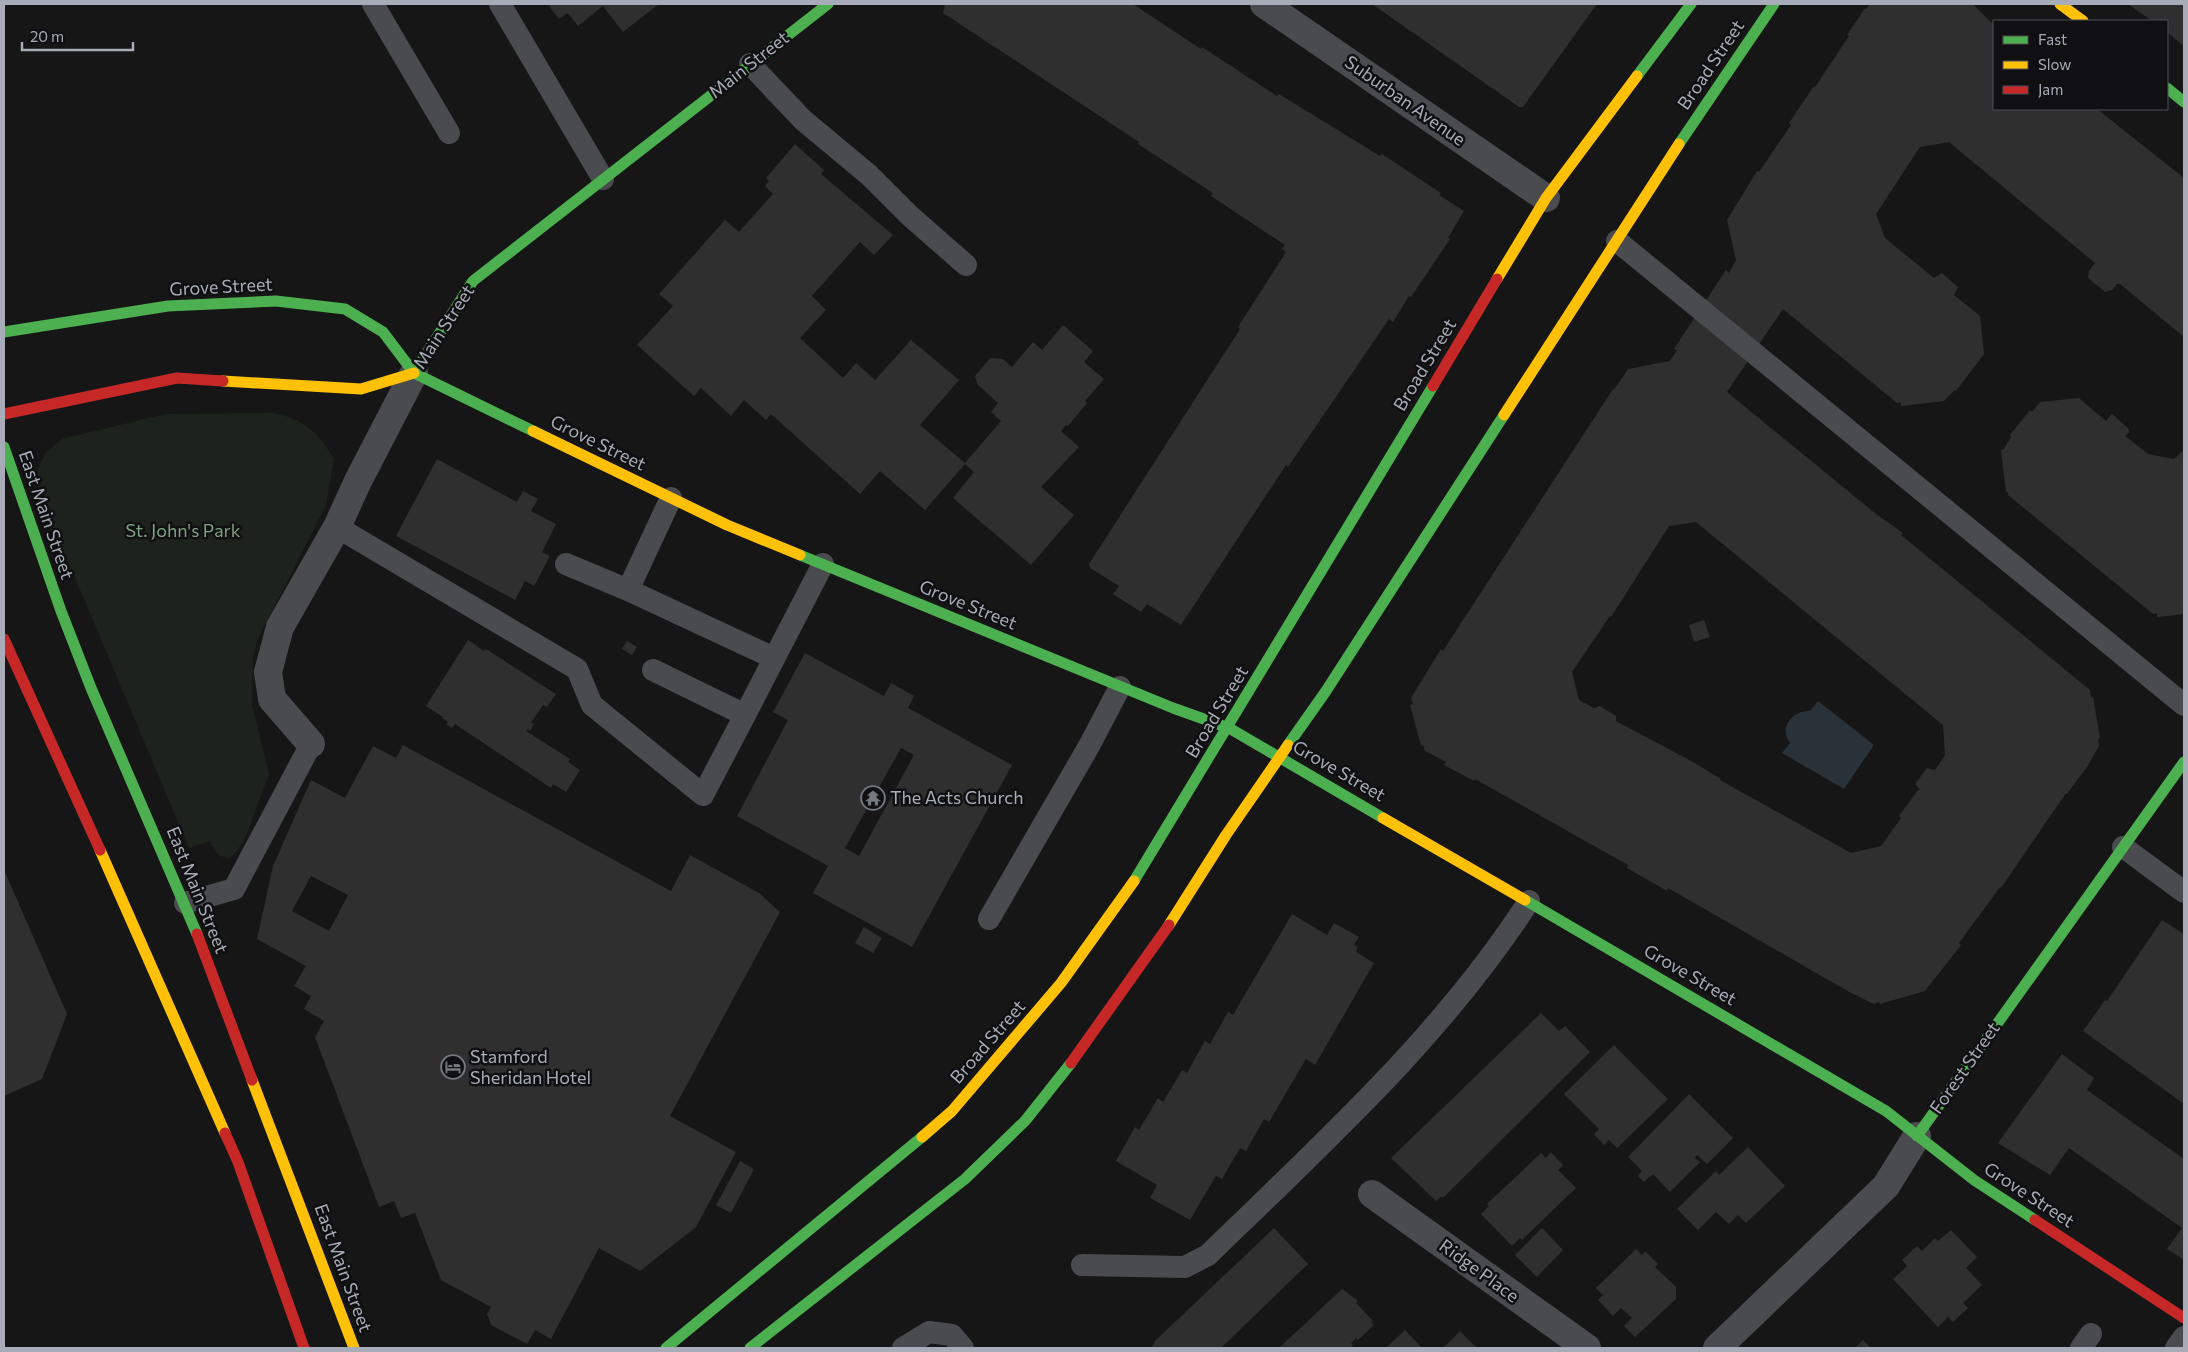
<svg xmlns="http://www.w3.org/2000/svg" width="2188" height="1352" font-family="Commissioner,sans-serif">
  <rect width="100%" height="100%" fill="#161616"/>
  <path fill="#1c231d" d="M273,413c32,6 45,20 61,46l-8,46 -69,136 -4,16 -1,47 17,70 -25,67 -14,18 -12,-4 -8,-14 -21,7 -153,-363 2,-16 7,-16 17,-14 103,-25z"/>
  <path fill="#293238" d="M1818,701l56,44 -30,44 -62,-36 8,-10c-12,-16 3,-33 20,-32z"/>
  <path fill="#2f2f30" fill-rule="evenodd" d="M552,4h107l-36,28 -20,-26 -25,20 -10,-13 -9,6 -10,-13z
    M945,4h188l68,45 1,-2 75,49 2,-2 101,62 2,-2 59,39 -2,2 25,16 -16,27 2,1 -39,58 -2,-1 -16,26 -4,-3 -101,148 -2,-2 -105,160 -34,-21 -6,8 -28,-18 6,-8 -29,-18 -1,-4 151,-235 -2,-2 48,-75 -4,-3 3,-4 -74,-49 2,-3 -75,-49 1,-2 -196,-129z
    M1372,4h225l-74,103h-4z
    M1870,4h103l21,21v84h103l87,69v159l-64,-53h-3l-5,6 -7,2 -17,-14 1,-7 6,-8 -146,-121 -29,5 -44,67 9,24 49,40 8,-5 16,14 -4,8 26,21 4,38 -28,37 -1,-1 -11,11 -43,5v-4l-4,1 -114,-94 -56,83 149,122 27,19 -2,2 189,155 1,8 2,-1 7,41 -2,1 1,7 -12,21 -20,27 -1,-1 -65,95 -1,-1 -41,56 2,2 -36,46 -45,13 -1,-2 -5,2 -23,-11 -183,-105 -1,3 -40,-23 1,-3 -153,-86 -1,2 -30,-16 2,-3 -21,-11 -2,-6 -2,1 -11,-41 3,-1 -2,-6 30,-49 2,2 170,-262 1,1 14,-21 42,-8 7,-11 -3,-1 52,-79 3,3 7,-13 -9,-40 30,-49 2,1 32,-47 -2,-2 25,-37 1,1 34,-51 -2,-1 18,-27 1,1zM1696,522l247,203 2,30 -10,15 -8,-2 -12,16 5,6h-2l-19,26 2,2 -20,28 -30,7 -131,-73 1,-1 -28,-17 -77,-41v-5l-16,-10 -6,2 -15,-8 -7,-28 38,-56 1,1 58,-91z
    M2128,4h56v42l-17,-14v-11h-15z
    M795,144l29,26 -3,4 72,61 -19,20 -14,-13 -48,54 14,14 -26,28 43,40 13,-15 19,17 36,-40 48,40 -39,45 45,38 36,-42 -10,-9 7,-9 -20,-18 -3,-9 15,-18 13,1 9,8 21,-25 9,8 21,-25 30,26 -9,11 20,17 -19,22 2,2 -19,23 -2,-1 -5,6 18,16 -38,40 33,28 -43,50 -78,-67 21,-26 -9,-8 -40,46 -45,-39 -20,23 -89,-80 -5,6 -22,-20 -13,16 -30,-28 -7,8 -57,-51 36,-39 -14,-12 66,-74 14,12 34,-38 -8,-8 4,-5 -3,-3z
    M2079,398l27,23 6,-7 16,14 1,4 -4,4 23,18 26,5 10,-9v164l-27,3v-4l-4,1 -145,-119v-3h-2l-5,-42 3,-1 7,-12 -1,-2 20,-25 2,2 8,-10z
    M437,459l80,43 6,-11 15,8 -7,12 25,13 -14,28 8,4 -16,30 -9,-5 -10,19 -119,-64z
    M1704,620l6,17 -16,5 -5,-17z
    M468,640l16,11 2,-2 70,45 -9,13 -4,-2 -12,18 3,1 -4,7 -2,-2 -2,2 44,28 -2,3 12,8 -14,22 -13,-8 -2,4 -96,-64 -3,4 -6,-4 2,-2 -6,-4 1,-1 -17,-11z
    M627,641l10,6 -5,8 -10,-6z
    M805,653l79,43 7,-13 23,13 -6,12 104,57 -100,182 -99,-54 15,-27 -91,-50 51,-96 -15,-8zM901,748l13,7 -55,101 -14,-8z
    M403,745l268,146 19,-36 69,38 21,19 -110,204 66,36 -40,75 -56,44 -41,-23 -48,91 -16,-9 -8,14 -36,-19 -4,-11 4,-7 -50,-27 -26,-67 -14,5 -7,-17 -15,6 -64,-170 9,-16 -20,-12 7,-13 -17,-10 12,-20 -49,-27 16,-73 38,-86 34,18 28,-52 23,12zM311,876l37,19 -19,36 -37,-20z
    M4,870l63,144 -25,65 -38,17z
    M1292,914l35,21 7,-12 25,14 -5,8 4,2 -2,5 18,11 -59,102 -9,-6 -37,63 -5,-3 -18,32 -6,-3 -18,31 -6,-3 -26,44 -40,-22 7,-13 -41,-24 19,-34 4,3 19,-32 5,4 19,-32 5,3 18,-32 5,3 18,-32 5,3z
    M2162,920l22,14v170l-101,-73 22,-31 2,1z
    M864,927l18,11 -9,15 -18,-10z
    M1541,1013l18,18 6,-5 25,26 -147,146 -1,-2 -6,5 -45,-43z
    M1614,1045l54,54 -51,49 -8,-8 -5,5 -10,-11 5,-5 -35,-35z
    M2062,1054l32,24 -7,12 97,69v101l-17,-11 15,-21 -113,-80 -19,27 -52,-32z
    M1689,1094l44,44 -26,26 -10,-9 -2,3 5,4 -30,30 -17,-18 -9,8 -6,-6 4,-5 -14,-14z
    M1748,1147l37,39 -39,37 -8,-8 -9,9 -13,-12 -18,18 -21,-21 39,-38 3,4z
    M1551,1152l12,13 -5,5 18,18 -54,52 -2,-2 -8,8 -31,-32 8,-8 -2,-2 54,-51 5,5z
    M740,1161l14,8 -23,44 -15,-8z
    M1274,1228l34,36 -87,84h-71l5,-5 -1,-1z
    M1542,1228l21,22 -26,27 -22,-22z
    M1951,1230l26,27 -11,11 16,17 -19,18 5,5 -15,14 -5,-5 -10,10 -45,-48 14,-13 -5,-6 15,-14 5,5 13,-13 3,3z
    M1636,1249l6,6 3,-4 13,13 -3,3 21,20v12l-41,38 -11,-11 8,-8 -11,-10 -8,8 -15,-16 5,-5 -7,-7z
    M1342,1289l16,12 -2,2 17,18 -2,1 3,3 -16,15 -2,-2 -5,5 2,2 -3,3h-71z
    M1405,1330l17,18h-36z
    M1460,1331l17,17h-34z
    M1863,1340l8,8h-16z"/>
  <g fill="none" stroke-linecap="round" stroke-linejoin="round">
    <path stroke="#4a4b4f" stroke-width="22" d="M373,4l76,129
      M500,4l103,175
      M750,64l53,56 66,55 40,40 57,50
      M1617,241l567,464
      M671,498l-43,92 146,68
      M337,527l240,142 15,36 111,90 42,-80
      M566,564l62,26
      M653,670l92,45 78,-151
      M2123,847l61,45
      M185,903l49,-14 77,-145
      M989,919l100,-173 31,-59
      M1082,1265l103,2 23,-12c114,-111 235,-220 321,-354
      M903,1348l26,-16 23,3 11,13
      M2081,1348l10,-14
      M2176,1348l8,-11"/>
    <path stroke="#4a4b4f" stroke-width="28" d="M1264,4l282,194
      M311,744l-39,-45 -4,-27 12,-45 57,-100 21,-46 56,-108
      M1372,1194l215,154
      M1717,1348l169,-162 31,-50"/>
    <path stroke="#4caf50" stroke-width="11" d="M1637,76l54,-72
      M2167,88l17,14
      M1679,144l95,-140
      M4,332l164,-26 108,-5 69,8 38,23 31,41 119,58
      M414,373l59,-92 355,-277
      M4,447l57,164 30,77 106,246
      M800,555l373,153 56,20 154,90
      M1288,745l38,-54 178,-276
      M1134,881l299,-495
      M1525,900l361,211 88,69 61,40
      M1917,1136l267,-374
      M666,1348l256,-211
      M750,1348l215,-169 60,-58 46,-58"/>
    <path stroke="#ffc107" stroke-width="11" d="M2060,4l23,17
      M1497,279l49,-81 91,-122
      M223,381l138,8 53,-16
      M1504,415l175,-271
      M533,431l194,94 73,30
      M1383,818l142,82
      M100,850l125,283
      M1169,925l57,-90 62,-90
      M252,1080l102,268
      M922,1137l30,-26 109,-128 73,-102"/>
    <path stroke="#c62828" stroke-width="11" d="M1433,386l64,-107
      M4,414l173,-36 46,3
      M4,639l96,211
      M197,934l55,146
      M1071,1063l98,-138
      M225,1133l13,29 66,186
      M2035,1220l149,98"/>
  </g>
  <defs>
    <g id="temple-ring" transform="scale(1.25)"><circle r="9.5" fill="#101012" stroke="#74787f" stroke-width="1.5"/><path d="M0-6L5-2H3V0L6.5 2.5H4V6H1.5V3h-3V6H-4V2.5H-6.5L-3 0V-2H-5Z" fill="#74787f"/></g>
    <g id="hotel-ring" transform="scale(1.25)"><circle r="9.5" fill="#101012" stroke="#74787f" stroke-width="1.5"/><path d="M-6-4.5h1.5V1H6V5H4.5V3h-9V5H-6ZM-4 0a1.8 1.8 0 1 1 3.6 0ZM.5 0V-2.5h3Q6-2.5 6 0Z" fill="#74787f"/></g>
  </defs>
  <g fill-rule="evenodd">
    <use href="#temple-ring" x="873" y="798"/>
    <use href="#hotel-ring" x="453" y="1067"/>
  </g>
  <g text-anchor="middle" stroke-width="5" stroke-linejoin="round" paint-order="stroke">
    <g font-size="18" fill="#a7acb8" stroke="#101012">
      <text transform="translate(749 65) rotate(-38)" y="6">Main Street</text>
      <text transform="translate(1711 65) rotate(-56)" y="6">Broad Street</text>
      <text transform="translate(1405 101) rotate(35)" y="6">Suburban Avenue</text>
      <text transform="translate(221 287) rotate(-3)" y="6">Grove Street</text>
      <text transform="translate(444 327) rotate(-57)" y="6">Main Street</text>
      <text transform="translate(1425 365) rotate(-59)" y="6">Broad Street</text>
      <text transform="translate(598 443) rotate(26)" y="6">Grove Street</text>
      <text transform="translate(46 515) rotate(71)" y="6">East Main Street</text>
      <text transform="translate(968 605) rotate(22)" y="6">Grove Street</text>
      <text transform="translate(1217 712) rotate(-59)" y="6">Broad Street</text>
      <text transform="translate(1339 771) rotate(30)" y="6">Grove Street</text>
      <text transform="translate(197 890) rotate(68)" y="6">East Main Street</text>
      <text transform="translate(1690 975) rotate(30)" y="6">Grove Street</text>
      <text transform="translate(988 1042) rotate(-49)" y="6">Broad Street</text>
      <text transform="translate(1965 1068) rotate(-55)" y="6">Forest Street</text>
      <text transform="translate(2029 1195) rotate(33)" y="6">Grove Street</text>
      <text transform="translate(343 1268) rotate(70)" y="6">East Main Street</text>
      <text transform="translate(1479 1271) rotate(36)" y="6">Ridge Place</text>
    </g>
    <g font-size="18" fill="#7da37e" stroke="#101012">
      <text x="183" y="537">St. John's Park</text>
    </g>
    <g font-size="18" fill="#a7acb8" stroke="#101012" text-anchor="start">
      <text x="890" y="804">The Acts Church</text>
      <text x="470" y="1063">Stamford<tspan x="470" dy="21">Sheridan Hotel</tspan></text>
    </g>
  </g>
  <rect width="2188" height="1352" fill="none" stroke="#a7acb8" stroke-width="10"/>
  <rect x="1993" y="20" width="175" height="90" fill="#101012" stroke="#4c4e54"/>
  <rect x="2003" y="36" width="25" height="8" fill="#4caf50" stroke="#4c4e54"/>
  <text x="2038" y="45" font-size="15" fill="#a7acb8">Fast</text>
  <rect x="2003" y="61" width="25" height="8" fill="#ffc107" stroke="#4c4e54"/>
  <text x="2038" y="70" font-size="15" fill="#a7acb8">Slow</text>
  <rect x="2003" y="86" width="25" height="8" fill="#c62828" stroke="#4c4e54"/>
  <text x="2038" y="95" font-size="15" fill="#a7acb8">Jam</text>
  <path d="M22 42v8h111v-8" fill="none" stroke="#a7acb8" stroke-width="2.5"/>
  <text x="30" y="42" font-size="15" fill="#a7acb8" stroke="#101012" stroke-width="4" paint-order="stroke">20 m</text>
</svg>
